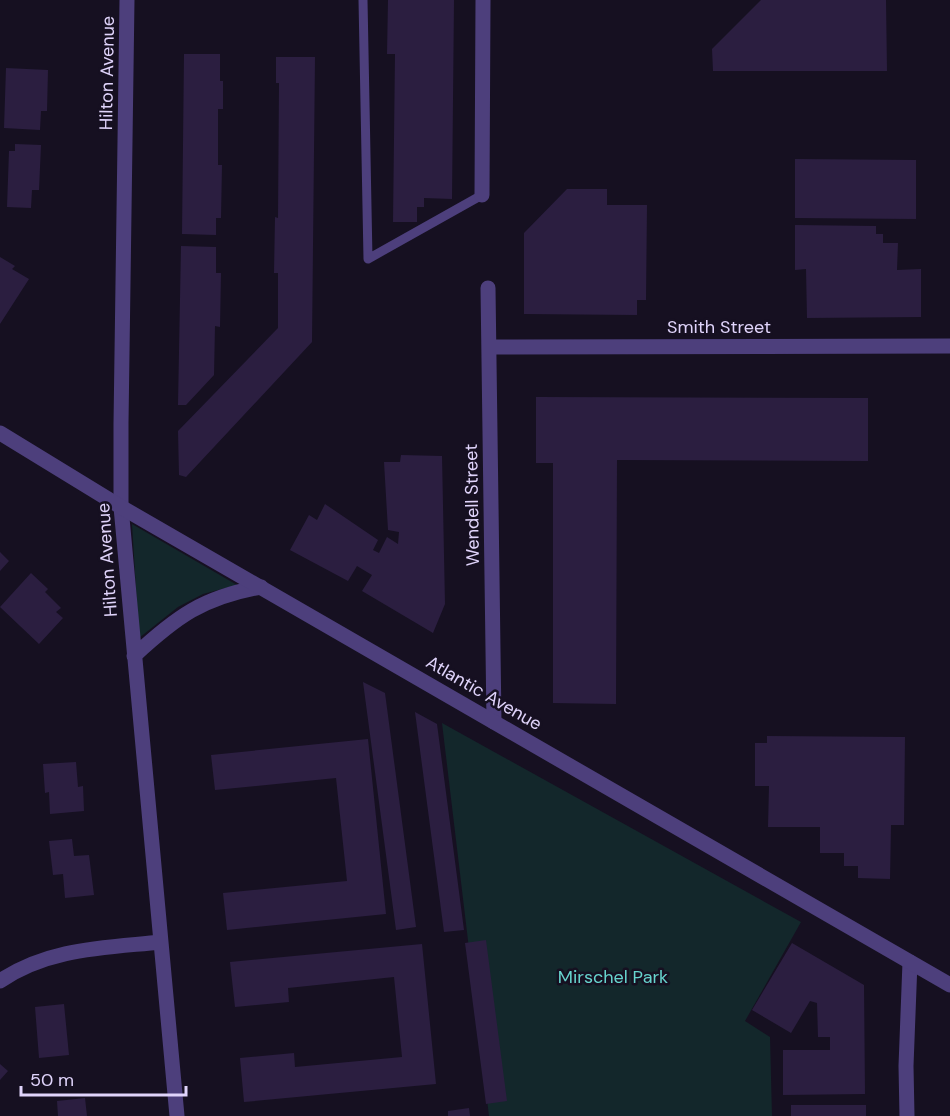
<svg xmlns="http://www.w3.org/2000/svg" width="950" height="1116" font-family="'DM Sans',sans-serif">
  <rect width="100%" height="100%" fill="#161021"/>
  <path fill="#13272b" d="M132,524l105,61 -34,9 -25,13 -39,31z
    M442,723l359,199 -56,99 25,16 2,79h-283z"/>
  <path fill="#2b1e40" d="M388,0h66l-2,199 -28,-1v9h-7v15h-24l2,-168h-8z
    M761,0h125l1,71h-174l-1,-22z
    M184,54h36v27h3v28h-5v56h4l-1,53h-5v17l-34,-1z
    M276,57h39l-3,285 -126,135 -7,-2 -1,-44 100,-103v-55h-4l1,-56 3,1 1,-135h-3z
    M6,68l42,2 -1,41h-6l-1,19 -36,-2z
    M15,144l26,1 -2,45h-7l-1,18 -24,-1 2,-56h6z
    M795,159l121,1v59l-121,-1z
    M567,189h40v16h40l-1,95h-9v15l-113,-1v-81z
    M795,225l81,1v8h7v9h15l-1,27 24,-1v48l-114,1 -1,-49 -11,1z
    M181,246l35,1v26h5l-1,54 -5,-1 -1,49 -28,30h-8z
    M0,257l15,9 -3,3 17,10 -29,45z
    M536,397l332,1v63l-251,-1 -1,244 -63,-1v-240h-17z
    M401,455l41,1 3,148 -12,29 -71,-42 10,-16 -15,-9 -9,15 -58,-31 19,-35 8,5 8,-16 53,36 -5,10 6,3 8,-16 11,7 1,-12 -11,-2 -4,-68h16z
    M0,552l9,9 -9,10z
    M31,573l17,16 -3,3 16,16 -5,4 7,6 -24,26 -39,-37z
    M363,682l22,11 31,234 -20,3z
    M415,712l22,12 27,206 -20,2z
    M767,736l138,1 -1,88h-13l-1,54 -32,-1v-12h-14v-13h-24v-26h-52l1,-41h-14v-43h12z
    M368,739l18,175 -159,16 -4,-37 124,-12 -11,-103 -121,12 -4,-35z
    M76,762l2,25 5,-1 1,25 -34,3 -1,-22 -4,1 -2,-29z
    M72,839l2,17 15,-1 5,40 -29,3 -2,-24 -10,1 -4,-34z
    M486,940l21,161 -21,3 -21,-161z
    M792,943l72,42 1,109 -82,1v-45h47v-13h-12l-1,-34 -7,-2 -19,32 -39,-23z
    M422,944l14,140 -192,18 -4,-44 54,-5 1,14 107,-10 -8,-80 -106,11 1,14 -54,5 -5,-45z
    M64,1004l5,51 -30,3 -4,-51z
    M0,1064l8,7 -8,9z
    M85,1098l2,18h-29l-1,-15z
    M791,1105h75v11h-75z
    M469,1108l1,8h-22v-5z"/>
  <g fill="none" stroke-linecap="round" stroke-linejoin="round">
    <path stroke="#4d3f7c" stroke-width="9" d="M363,0l5,259 114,-64"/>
    <path stroke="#4d3f7c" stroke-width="15" d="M127,0l-6,424v83l56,609
      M482,195l1,-195
      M488,288l6,434
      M489,347l461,-1
      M134,656c42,-39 69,-59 127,-69
      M0,981c49,-33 104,-33 161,-39
      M907,1116l-1,-50 4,-104"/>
    <path stroke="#4d3f7c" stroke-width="15" d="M0,433l121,74 829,478"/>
  </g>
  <g text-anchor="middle" stroke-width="5" stroke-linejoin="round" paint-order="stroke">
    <g font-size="18" fill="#e0d4fb" stroke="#161021">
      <text transform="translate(107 73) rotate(-89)" y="6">Hilton Avenue</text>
      <text x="719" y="333">Smith Street</text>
      <text transform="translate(472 505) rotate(-91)" y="6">Wendell Street</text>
      <text transform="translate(107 560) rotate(-94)" y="6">Hilton Avenue</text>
      <text transform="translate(484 693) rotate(30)" y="6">Atlantic Avenue</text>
    </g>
    <g font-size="18" fill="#67d4ce" stroke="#161021">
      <text x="613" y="983">Mirschel Park</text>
    </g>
  </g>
  <path d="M21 1086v9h165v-9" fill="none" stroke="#e0d4fb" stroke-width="3"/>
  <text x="30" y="1086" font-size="18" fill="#e0d4fb" stroke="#161021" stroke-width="4.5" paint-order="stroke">50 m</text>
</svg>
